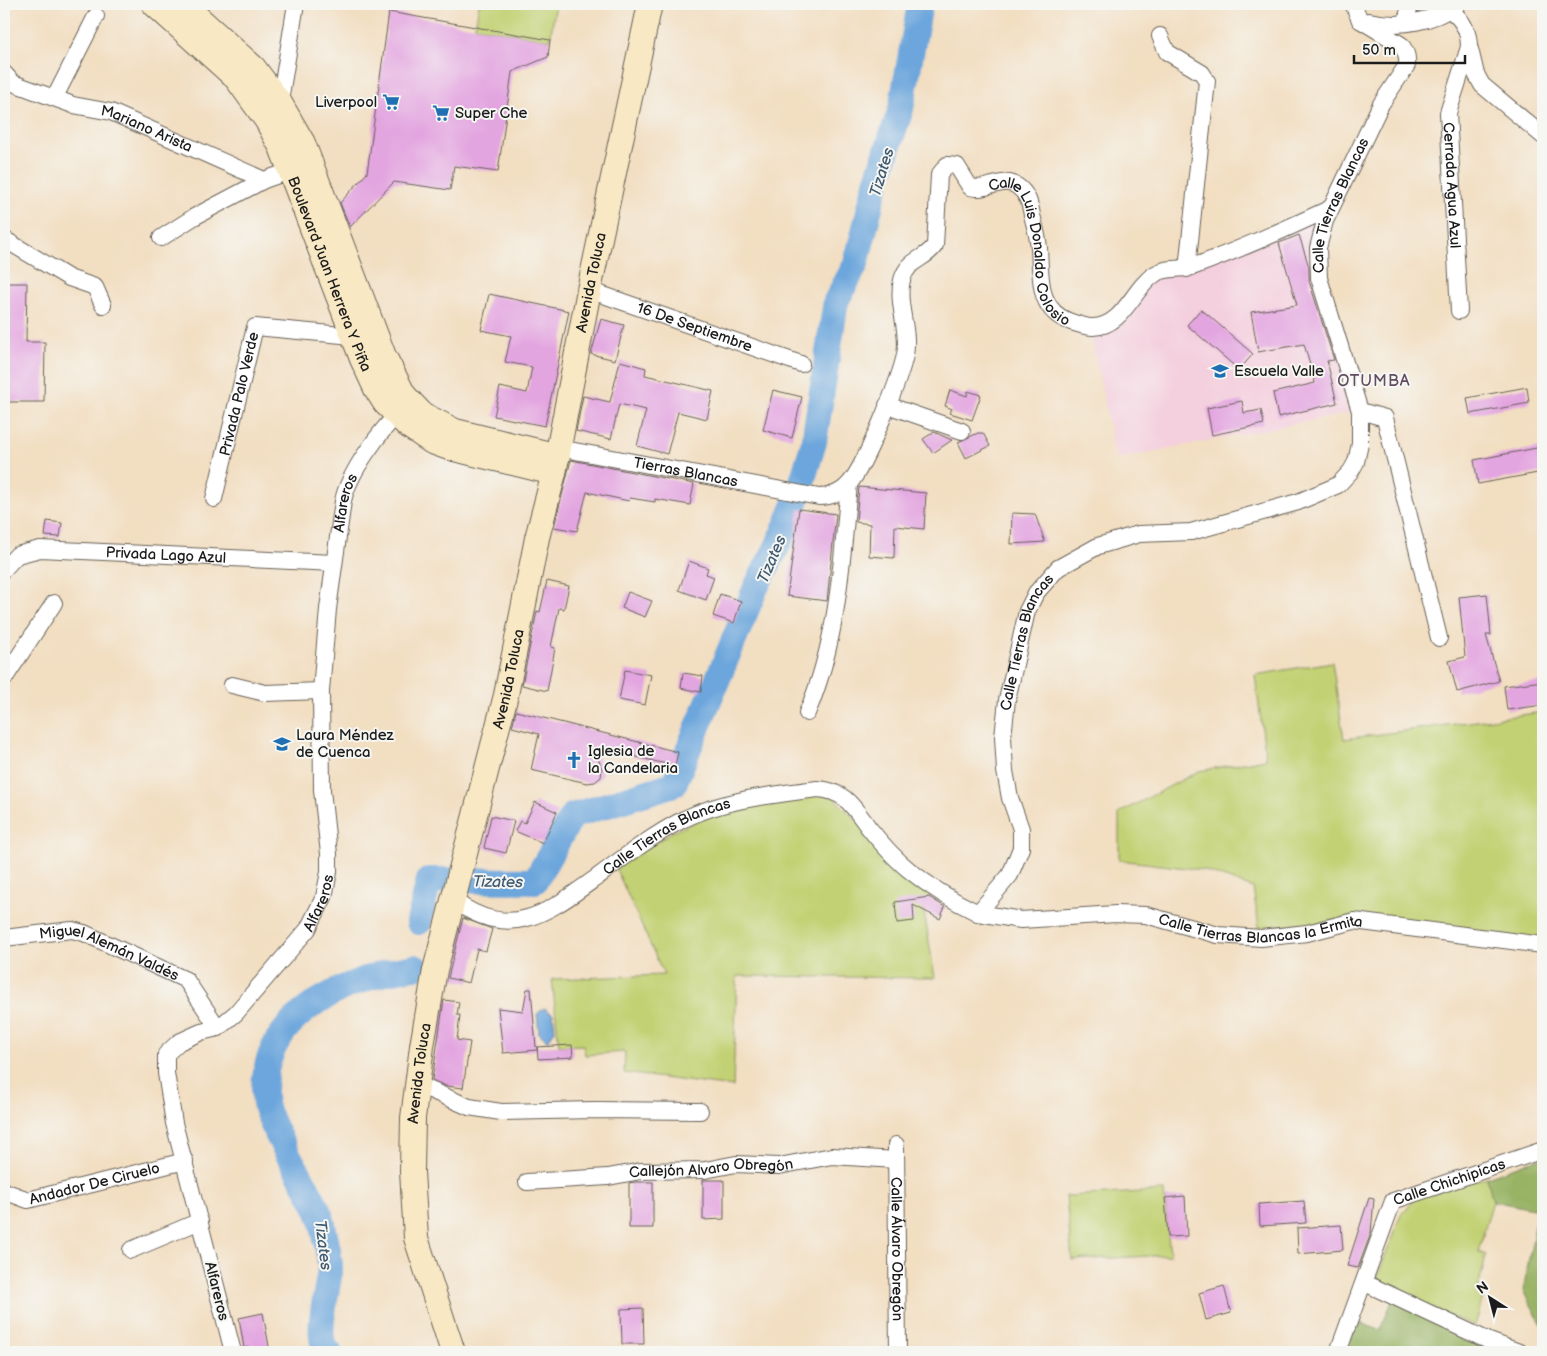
<svg xmlns="http://www.w3.org/2000/svg" width="1547" height="1356" font-family="'Balsamiq Sans',sans-serif">
  <rect width="100%" height="100%" fill="#f6f6f2"/>
  <filter id="ink" filterUnits="userSpaceOnUse"><feTurbulence type="fractalNoise" baseFrequency=".02" numOctaves="2"/><feDisplacementMap in="SourceGraphic" scale="10" xChannelSelector="R" yChannelSelector="G"/><feConvolveMatrix kernelMatrix="1 2 1 2 8 2 1 2 1" color-interpolation-filters="sRGB"/></filter>
  <filter id="wash" filterUnits="userSpaceOnUse"><feTurbulence type="fractalNoise" baseFrequency=".0096" numOctaves="4" result="noise"/><feDisplacementMap in="SourceGraphic" scale="20" xChannelSelector="R" yChannelSelector="G"/><feGaussianBlur stdDeviation="1.12" result="paint"/><feColorMatrix in="noise" values="0 0 0 0 0 0 0 0 0 0 0 0 0 0 0 0 0 1.4 0 .05"/><feComposite in="paint" operator="in"/></filter>
  <g filter="url(#wash)">
    <rect width="100%" height="100%" fill="#f2dec1"/>
    <path fill="#f4cfde" d="M1326,212l-9,21 37,179 -238,47 -26,-128 61,-50z"/>
    <path fill="#c2d173" stroke="#6f7648" d="M479,4h77l-6,36 -75,-13z
      M1332,662l12,77 199,-27v229l-190,-24 -93,17 -7,-46 -50,-18 -84,-10v-47l80,-42 67,-12 -11,-84z
      M816,794l16,2 99,98 -7,17 11,67 -198,-2 -4,111 -109,-14 1,-21 -40,3 -2,-10 -24,1 -7,-67 112,-4 -48,-106 54,-36 49,-21z
      M1487,1177l6,24 -15,51 8,3 -8,35 6,3 -9,34 -100,-44 25,-67 15,-18z
      M1164,1191l6,64 -98,5 -6,-64z"/>
    <path fill="#99b365" stroke="#5a6840" d="M1543,1157v169l-20,-35 15,-81 -45,-9 -6,-24z
      M1393,1299l120,53h-166l10,-30 23,8z"/>
    <path fill="#6ca6dc" stroke="#44617c" d="M544,1008l9,6 2,17 -7,10 -9,-8 -2,-19z"/>
    <g fill="none" stroke-linecap="round" stroke-linejoin="round">
      <path stroke="#6ca6dc" stroke-width="26" d="M419,922l10,-42 106,1 37,-65 102,-32 82,-197 21,-40 19,-45 18,-60 22,-141 20,-37 20,-81 25,-74 19,-105
        M329,1352c-17,-13 0,-63 1,-84 0,-14 -5,-30 -7,-44 -3,-14 -11,-26 -17,-38 -14,-25 -30,-50 -40,-78 -3,-11 -2,-26 0,-37 12,-65 92,-95 149,-104"/>
    </g>
    <g id="blocks">
      <path fill="#e3a5e0" d="M389,12l161,28 -2,17 -36,15 -14,100 -44,-6 -4,24 -56,-8 -44,45 -10,-24 27,-30z
        M1299,235l10,32v14l25,79 -7,1 10,42 -59,14 -5,-24 42,-10 -11,-39 -46,8 -7,-40 46,-7 -18,-62z
        M4,283h23l-1,59h19l-1,60h-40z
        M489,294l80,17 -24,115 -51,-10 6,-29 27,6 5,-26 -27,-5 6,-26 -30,-6z
        M1201,309l52,45 -14,16 -52,-45z
        M601,319l23,6 -9,35 -24,-6z
        M620,361l26,7 -1,7 68,16 -6,28 -29,-7 -11,42 -30,-8 9,-36 -27,-6 -8,35 -35,-8 7,-35 27,6z
        M1527,387l2,16 -59,11 -3,-16z
        M773,390l29,7 -10,41 -29,-8z
        M950,390l17,6 1,-5 13,4 -9,25 -22,-7 2,-4 -7,-3z
        M1242,401l2,12 17,-3 3,14 -52,11 -5,-27z
        M934,432l18,8 -19,13 -10,-14z
        M978,433h5l7,13 -24,12 -8,-16z
        M1542,447l1,25 -65,12 -4,-24z
        M571,460l123,24 -4,21 -35,-6v3l-25,-4 -1,3 -42,-9 -10,39 -23,-4z
        M859,487l67,6 -2,36 -29,-3 -1,32 -25,-2 1,-32 -14,-2z
        M799,509l37,5 -9,87 -40,-5z
        M1012,513l23,1 10,28 -34,2z
        M47,521l15,2 -2,14 -15,-1z
        M689,561l19,7 -2,6 8,3 -8,23 -27,-10z
        M547,581l22,5 -5,23 -5,-1 -8,39 4,1 -8,43 -25,-6 15,-74 3,1z
        M628,592l24,9 -7,16 -23,-9z
        M720,594l21,7 -7,22 -21,-7z
        M1487,594l4,41h-5l13,46 -42,11 -8,-31 16,-4 -6,-60z
        M625,670l26,5 -6,30 -26,-5z
        M683,673l20,3 -2,16 -20,-4z
        M1543,681v24l-36,5 -3,-24z
        M516,711l162,41 -3,14 -81,-19 8,22 -1,8 -6,5 -8,1 -56,-13 8,-36 -27,-7z
        M535,802l22,10 -14,31 -28,-12 5,-10 5,2z
        M491,816l23,5 -8,32 -22,-5z
        M929,897l16,10 -5,12 -27,-14 1,16 -17,2 -2,-21z
        M463,918l29,11 -6,22 -9,-2 -8,34 -21,-5z
        M527,989h4l5,58 36,-2 1,12 -35,2 -1,-12v3l-34,3 -5,-45 25,3z
        M444,1000l15,2 -2,13h3l-3,25 13,2 -7,46 -17,-2 -14,-6z
        M703,1180h21v39l-21,1z
        M635,1182h18v46h-24v-45z
        M1185,1196l2,40 -19,1 -3,-39z
        M1369,1198l5,1 -3,34 -13,35 -11,-2z
        M1304,1201l2,22 -46,3 -1,-22z
        M1341,1225l2,25 -45,4 -1,-26z
        M1224,1286l7,27 -25,7 -7,-27z
        M643,1308l1,36h-22l-1,-35z
        M263,1313l7,39h-20l-1,-5 -5,1 -5,-30z"/>
    </g>
  </g>
  <g filter="url(#ink)">
    <use href="#blocks" fill-opacity="0" stroke="#676056" stroke-width="1"/>
    <g fill="none" stroke-linecap="round" stroke-linejoin="round">
      <g stroke="#676056" stroke-width="18">
        <g id="street">
          <path d="M1353,4l7,16"/>
          <path id="s1" d="M1450,10c13,10 19,21 19,37l-21,66 11,198"/>
          <path d="M1369,21c31,7 64,1 89,-17"/>
          <path d="M1406,23l4,-19"/>
          <path d="M1160,36l7,16 35,21 5,8 -20,188"/>
          <path d="M1470,49l6,25 6,11 61,51"/>
          <path id="s2" d="M4,73l9,10 60,22 38,7 153,68 26,-9"/>
          <path d="M55,97l41,-81"/>
          <path d="M279,107l17,-103"/>
          <path d="M161,238l33,-21 70,-37"/>
          <path d="M4,239l65,39 26,9 8,18"/>
          <path id="s3" d="M589,290l212,74"/>
          <path d="M887,405l75,26"/>
          <path d="M1360,411l25,7 54,220"/>
          <path id="s4" d="M559,448l260,49c13,0 22,-4 30,-13 16,-18 51,-105 56,-129 5,-25 -9,-51 -3,-75 6,-22 24,-20 33,-35l4,-70 8,-10 10,1 13,21c16,5 33,-11 47,-1 10,7 13,17 15,29 3,11 6,22 7,33 2,29 -2,63 32,74 7,2 14,5 22,5 31,-1 39,-38 62,-53 12,-8 26,-3 40,-8 46,-17 91,-37 136,-58"/>
          <path id="s5" d="M214,499l41,-172 98,9"/>
          <path id="s6" d="M4,569l13,-14 23,-6 294,14"/>
          <path d="M4,679l50,-76"/>
          <path d="M232,685l33,8 56,-2"/>
          <path d="M807,713c31,-72 35,-152 42,-229"/>
          <path id="s7" d="M453,900c58,42 94,13 143,-22 28,-21 57,-43 88,-59 41,-20 89,-24 133,-30 28,1 37,19 52,39 12,15 25,30 40,42 21,17 44,31 69,43l32,-38 11,-27v-19l-11,-31 -5,-27 -2,-34 4,-37 20,-89 9,-18 22,-25 40,-22 41,-12 52,-2 107,-30 40,-17 13,-14 5,-9 4,-18v-33l-41,-133 -1,-30 7,-27 56,-117 26,-39c1,-9 -1,-15 -7,-21l-40,-24"/>
          <path id="s8" d="M978,913l43,7 95,-6 30,1 72,20 43,3 46,-5 47,-12 189,24"/>
          <path id="s9" d="M4,938l68,-8 12,3 102,47 32,48"/>
          <path d="M419,1085l50,22 32,5 92,-2 107,1"/>
          <path id="s10" d="M896,1145l2,207"/>
          <path id="s11" d="M527,1182l81,-5 33,-6 64,-1 31,-6 43,2 53,-10 64,4"/>
          <path id="s12" d="M4,1191l24,9 157,-39"/>
          <path d="M131,1250l69,-29"/>
          <path d="M1365,1283l124,58 30,11"/>
          <path id="s13" d="M233,1352l-59,-229 -8,-50v-19l13,-12 22,-10 17,-4 18,-15 72,-84 16,-32 5,-25v-18l-7,-64 -1,-99 7,-82 15,-108c6,-29 38,-72 60,-92"/>
          <path id="s14" d="M1338,1352l55,-151 150,-51"/>
        </g>
      </g>
      <g stroke="#676056" stroke-width="26">
        <g id="secondary">
          <path id="s15" d="M154,4l82,74 31,43 14,26 81,212 14,30 9,14 22,22 25,17 14,5 108,26"/>
          <path d="M183,4l71,64 26,35 23,40 81,213 20,39 18,19 33,17 103,25"/>
          <path id="s16" d="M453,1352l-37,-114 -4,-67 1,-53 9,-72 13,-76 71,-275 31,-157 17,-65 35,-183 61,-286"/>
        </g>
      </g>
      <use href="#street" stroke="#fff" stroke-width="16"/>
      <use href="#secondary" stroke="#f8e8c3" stroke-width="24"/>
    </g>
  </g>
  <defs>
    <g id="supermarket-bare" transform="scale(1.35)"><path d="M-6-5.5h2.5l.6 2H6L4.5 2H-2.5L-4.4-4H-6ZM-1.5 3.2a1.3 1.3 0 1 0 .1 0ZM3 3.2a1.3 1.3 0 1 0 .1 0Z" fill="#1f6fb2" stroke="#f6f6f2" stroke-width="2.5" paint-order="stroke"/></g>
    <g id="school-bare" transform="scale(1.35)"><path d="M0-5L7-2L0 1L-7-2ZM-4 1L0 2.5L4 1V4Q0 6-4 4Z" fill="#1f6fb2" stroke="#f6f6f2" stroke-width="2.5" paint-order="stroke"/></g>
    <g id="church-bare" transform="scale(1.35)"><path d="M-1.2-6h2.4v3.5h3.3v2.4h-3.3V6h-2.4V-.1h-3.3v-2.4h3.3Z" fill="#1f6fb2" stroke="#f6f6f2" stroke-width="2.5" paint-order="stroke"/></g>
  </defs>
  <g fill-rule="evenodd">
    <use href="#supermarket-bare" x="391" y="102"/>
    <use href="#supermarket-bare" x="441" y="113"/>
    <use href="#school-bare" x="1220" y="371"/>
    <use href="#school-bare" x="282" y="744"/>
    <use href="#church-bare" x="574" y="760"/>
  </g>
  <g text-anchor="middle" stroke-width="4" stroke-linejoin="round" paint-order="stroke">
    <g font-size="15" fill="#1c1c1c" stroke="#f6f6f2" text-anchor="start">
      <text x="377" y="107" text-anchor="end">Liverpool</text>
      <text x="455" y="118">Super Che</text>
      <text x="1234" y="376">Escuela Valle</text>
      <text x="296" y="740">Laura Méndez<tspan x="296" dy="17">de Cuenca</tspan></text>
      <text x="588" y="756">Iglesia de<tspan x="588" dy="17">la Candelaria</tspan></text>
    </g>
    <g font-size="15" fill="#1c1c1c" stroke="#f6f6f2">
      <text dy="5" stroke="none"><textPath href="#s2" startOffset="155">Mariano Arista</textPath></text>
      <text dy="5" stroke="none"><textPath href="#s1" startOffset="185">Cerrada Agua Azul</textPath></text>
      <text dy="5" stroke="none"><textPath href="#s7" startOffset="1576">Calle Tierras Blancas</textPath></text>
      <text dy="5" stroke="none"><textPath href="#s4" startOffset="792">Calle Luis Donaldo Colosio</textPath></text>
      <text dy="5" stroke="none"><textPath href="#s15" startOffset="329">Boulevard Juan Herrera Y Piña</textPath></text>
      <text dy="5" stroke="none"><textPath href="#s16" startOffset="1095">Avenida Toluca</textPath></text>
      <text dy="5" stroke="none"><textPath href="#s3" startOffset="112">16 De Septiembre</textPath></text>
      <text dy="5" stroke="none"><textPath href="#s5" startOffset="108">Privada Palo Verde</textPath></text>
      <text dy="5" stroke="none"><textPath href="#s4" startOffset="129">Tierras Blancas</textPath></text>
      <text dy="5" stroke="none"><textPath href="#s13" startOffset="932">Alfareros</textPath></text>
      <text dy="5" stroke="none"><textPath href="#s6" startOffset="169">Privada Lago Azul</textPath></text>
      <text dy="5" stroke="none"><textPath href="#s7" startOffset="901">Calle Tierras Blancas</textPath></text>
      <text dy="5" stroke="none"><textPath href="#s16" startOffset="690">Avenida Toluca</textPath></text>
      <text dy="5" stroke="none"><textPath href="#s7" startOffset="242">Calle Tierras Blancas</textPath></text>
      <text dy="5" stroke="none"><textPath href="#s13" startOffset="528">Alfareros</textPath></text>
      <text dy="5" stroke="none"><textPath href="#s8" startOffset="286">Calle Tierras Blancas la Ermita</textPath></text>
      <text dy="5" stroke="none"><textPath href="#s9" startOffset="110">Miguel Alemán Valdés</textPath></text>
      <text dy="5" stroke="none"><textPath href="#s16" startOffset="285">Avenida Toluca</textPath></text>
      <text dy="5" stroke="none"><textPath href="#s11" startOffset="185">Callejón Alvaro Obregón</textPath></text>
      <text dy="5" stroke="none"><textPath href="#s12" startOffset="94">Andador De Ciruelo</textPath></text>
      <text dy="5" stroke="none"><textPath href="#s14" startOffset="220">Calle Chichipicas</textPath></text>
      <text dy="5" stroke="none"><textPath href="#s10" startOffset="104">Calle Álvaro Obregón</textPath></text>
      <text transform="translate(217 1291) rotate(76)" y="5">Alfareros</text>
    </g>
    <g font-size="16" font-style="italic" fill="#405a72" stroke="#f6f6f2">
      <text transform="translate(881 172) rotate(-73)" y="6">Tizates</text>
      <text transform="translate(771 559) rotate(-67)" y="6">Tizates</text>
      <text transform="translate(498 881) rotate(1)" y="6">Tizates</text>
      <text transform="translate(324 1245) rotate(83)" y="6">Tizates</text>
    </g>
    <g font-size="16" letter-spacing="1" fill="#624c61" stroke="#f6f6f2">
      <text x="1374" y="386">OTUMBA</text>
    </g>
  </g>
  <rect width="1547" height="1356" fill="none" stroke="#f6f6f2" stroke-width="20"/>
  <g transform="translate(1490 1298) rotate(324)" stroke="#f6f6f2" stroke-width="4" paint-order="stroke">
  <path d="M0-4L9 19L0 12L-9 19Z" fill="#1c1c1c"/>
  <text y="-8" font-size="14" font-weight="bold" text-anchor="middle" fill="#1c1c1c">N</text>
  </g>
  <path d="M1354 55v8h111v-8" fill="none" stroke="#1c1c1c" stroke-width="2.5"/>
  <text x="1362" y="55" font-size="15" fill="#1c1c1c" stroke="#f6f6f2" stroke-width="4" paint-order="stroke">50 m</text>
</svg>
